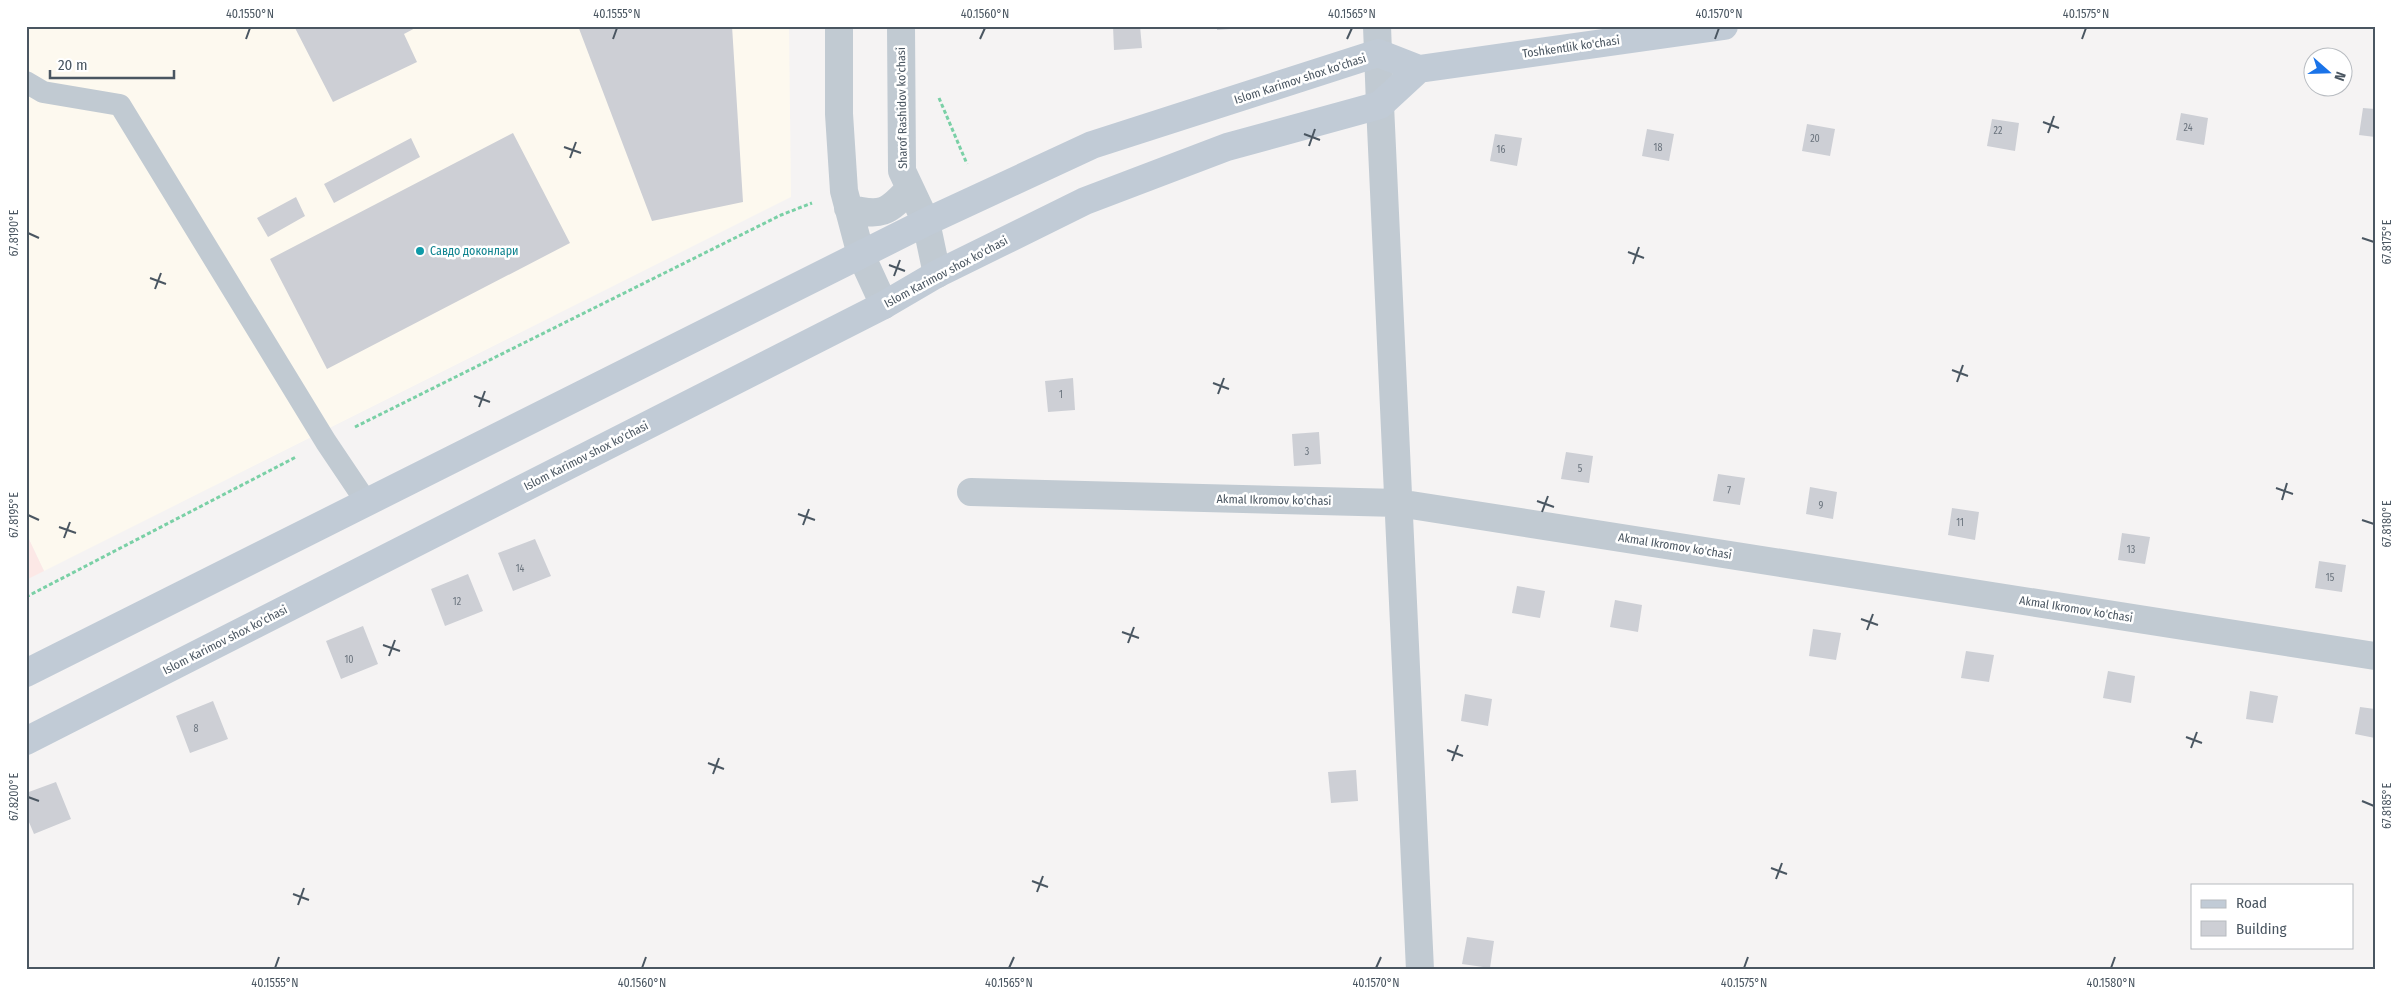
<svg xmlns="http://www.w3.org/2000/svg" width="2401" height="996" font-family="'Fira Sans Condensed',sans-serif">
  <rect width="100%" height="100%" fill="#f5f3f3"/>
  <path fill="#fdf9ef" d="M26,26h763l2,171 -747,374 -18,-38z"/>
  <path fill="#fce8e6" d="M26,533l18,38 -18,9z"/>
  <path fill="#cdcfd5" d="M294,26h125l-15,8 13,28 -84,40z
    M578,26h154l11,176 -91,19z
    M1113,26h27l2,22 -28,2z
    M1217,26h27v2l-27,2z
    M2363,108l12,1v28l-16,-2z
    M2181,113l27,5 -4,27 -28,-5z
    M1992,119l27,4 -4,28 -28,-5z
    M1807,124l28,5 -5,27 -28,-5z
    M1647,129l27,5 -5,27 -27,-5z
    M513,133l57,110 -243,126 -57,-110z
    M1495,134l27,4 -5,28 -27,-5z
    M411,138l9,19 -86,46 -10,-19z
    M296,197l9,19 -37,21 -11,-19z
    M1073,378l2,32 -27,2 -3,-31z
    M1319,432l2,32 -27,2 -2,-32z
    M1566,452l27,4 -4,27 -28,-4z
    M1718,474l27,4 -5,27 -27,-4z
    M1810,487l27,5 -4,27 -27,-5z
    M1952,508l27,4 -4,28 -27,-5z
    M2122,533l28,4 -5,27 -27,-4z
    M535,539l16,37 -38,15 -15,-38z
    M2319,561l27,4 -4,27 -27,-4z
    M468,574l15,37 -38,15 -14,-37z
    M1517,586l28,5 -5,27 -28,-5z
    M1615,600l27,5 -4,27 -28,-5z
    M363,626l15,38 -37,15 -15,-38z
    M1813,629l28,4 -5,27 -27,-4z
    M1966,651l28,4 -5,27 -28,-4z
    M2108,671l27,5 -4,27 -28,-5z
    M2250,691l28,5 -5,27 -27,-4z
    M1465,694l27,5 -4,27 -27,-5z
    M213,701l15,38 -38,14 -14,-37z
    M2360,707l15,2v29l-20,-4z
    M1356,770l2,31 -27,2 -3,-31z
    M56,782l15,37 -37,15 -8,-19v-22z
    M1467,937l27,4 -4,27 -28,-4z"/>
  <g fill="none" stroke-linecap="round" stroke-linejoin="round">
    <path stroke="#7ad0a6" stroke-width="3" stroke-dasharray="4 2.5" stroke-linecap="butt" d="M939,98l28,66
      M355,427l426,-212 31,-12
      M26,597l270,-140"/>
    <path stroke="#c1cad2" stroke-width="22" d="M26,82l17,10 77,13 206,337 41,61"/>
    <path stroke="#c1cad2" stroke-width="28" d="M1380,105l40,865
      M971,492l427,11 977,153"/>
    <path stroke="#c1cad2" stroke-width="28" d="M839,26v88l5,77 17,64 23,50
      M901,26l1,145 24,51 11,52
      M1377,26l3,79
      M848,208c33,9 40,5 62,-20"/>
    <path stroke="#c1cbd6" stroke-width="28" d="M26,673l900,-451 166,-77 286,-92 41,16 305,-43
      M26,741l858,-436 53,-31 148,-73 142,-54 153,-42 39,-36"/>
  </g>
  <path fill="none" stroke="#4a5661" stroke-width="2" d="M246,39l4,-11M613,39l4,-11M980,39l5,-11M1347,39l5,-11M1715,39l4,-11M2082,39l4,-11M2043,122l16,6M2048,133l6,-17M1304,134l16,6M1309,146l6,-17M564,147l17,6M570,158l6,-16M28,233l11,5M2362,238l12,4M1628,252l16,6M1633,264l6,-17M889,265l16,6M894,276l6,-16M150,278l16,6M155,289l6,-16M1952,370l16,6M1957,382l6,-17M1213,383l16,6M1218,394l6,-16M474,396l16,6M479,407l6,-16M2276,488l17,6M2282,500l5,-17M1537,501l17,6M1542,512l6,-16M798,514l17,6M28,515l11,5M2362,520l12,4M803,525l6,-16M59,527l17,6M64,538l6,-16M1861,619l17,6M1867,630l6,-16M1122,632l17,6M1128,643l6,-16M383,645l17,6M389,656l6,-16M2186,737l16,6M2191,748l6,-16M1447,750l16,6M1452,761l6,-16M708,763l16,6M713,774l6,-16M28,797l11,4M2362,801l12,5M1771,868l16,6M1776,879l6,-16M1032,881l16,6M1037,892l6,-16M293,894l16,6M298,905l6,-17M275,968l4,-11M642,968l4,-11M1009,968l5,-11M1376,968l5,-11M1744,968l4,-11M2111,968l4,-11"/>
  <circle fill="#0f9aa8" stroke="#fff" stroke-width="2" cx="420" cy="251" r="5"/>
  <g text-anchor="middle" stroke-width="5" stroke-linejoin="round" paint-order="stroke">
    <g font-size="10" fill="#6b747e">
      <text x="2188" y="131">24</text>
      <text x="1998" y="134">22</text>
      <text x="1815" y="142">20</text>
      <text x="1658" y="151">18</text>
      <text x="1501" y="153">16</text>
      <text x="1061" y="398">1</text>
      <text x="1307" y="455">3</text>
      <text x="1580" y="472">5</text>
      <text x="1729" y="494">7</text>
      <text x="1821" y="509">9</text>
      <text x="1960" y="526">11</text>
      <text x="2131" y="553">13</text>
      <text x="520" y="572">14</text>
      <text x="2330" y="581">15</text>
      <text x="457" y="605">12</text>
      <text x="349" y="663">10</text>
      <text x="196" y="732">8</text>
    </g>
    <g font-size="12" fill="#4a5661" stroke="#fff">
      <text transform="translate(1571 47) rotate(-8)" y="4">Toshkentlik ko'chasi</text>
      <text transform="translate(1300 79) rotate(-18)" y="4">Islom Karimov shox ko'chasi</text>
      <text transform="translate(902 108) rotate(-91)" y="4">Sharof Rashidov ko'chasi</text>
      <text transform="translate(946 272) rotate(-28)" y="4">Islom Karimov shox ko'chasi</text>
      <text transform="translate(586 456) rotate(-27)" y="4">Islom Karimov shox ko'chasi</text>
      <text transform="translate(1274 500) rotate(1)" y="4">Akmal Ikromov ko'chasi</text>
      <text transform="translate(1675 546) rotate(9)" y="4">Akmal Ikromov ko'chasi</text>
      <text transform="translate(2076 609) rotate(9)" y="4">Akmal Ikromov ko'chasi</text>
      <text transform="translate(225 640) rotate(-27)" y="4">Islom Karimov shox ko'chasi</text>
    </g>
    <g font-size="12" fill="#0d838f" stroke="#fff" text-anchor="start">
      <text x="430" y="255">Cавдо доконлари</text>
    </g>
  </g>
  <rect width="2401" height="996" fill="none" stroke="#ffffff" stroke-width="55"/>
  <rect x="2191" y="884" width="162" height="65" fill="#ffffff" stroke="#b7bbc0"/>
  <rect x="2201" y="900" width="25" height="8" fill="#c1cbd6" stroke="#b7bbc0"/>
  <text x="2236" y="908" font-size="15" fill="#4a5661">Road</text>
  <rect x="2201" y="921" width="25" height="15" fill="#cdcfd5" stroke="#b7bbc0"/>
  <text x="2236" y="934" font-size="15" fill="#4a5661">Building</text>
  <g transform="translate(2328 72) rotate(110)"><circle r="24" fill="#ffffff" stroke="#b7bbc0"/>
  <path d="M0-4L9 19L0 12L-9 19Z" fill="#1a73e8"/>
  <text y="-8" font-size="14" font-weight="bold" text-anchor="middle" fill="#4a5661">N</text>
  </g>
  <path d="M50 70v8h124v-8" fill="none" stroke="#4a5661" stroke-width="2.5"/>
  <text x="58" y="70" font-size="15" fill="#4a5661" stroke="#ffffff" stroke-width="4" paint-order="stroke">20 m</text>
  <rect x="28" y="28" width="2346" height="940" fill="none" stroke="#4a5661" stroke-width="2"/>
  <g font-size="12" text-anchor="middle" fill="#4a5661">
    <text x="250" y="18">40.1550°N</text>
    <text x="617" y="18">40.1555°N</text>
    <text x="985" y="18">40.1560°N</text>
    <text x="1352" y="18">40.1565°N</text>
    <text x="1719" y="18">40.1570°N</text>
    <text x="2086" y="18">40.1575°N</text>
    <text transform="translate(14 233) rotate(-90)" y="4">67.8190°E</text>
    <text transform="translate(2387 242) rotate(-90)" y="4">67.8175°E</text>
    <text transform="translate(14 515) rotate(-90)" y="4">67.8195°E</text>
    <text transform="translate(2387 524) rotate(-90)" y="4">67.8180°E</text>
    <text transform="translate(14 797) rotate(-90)" y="4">67.8200°E</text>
    <text transform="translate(2387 806) rotate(-90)" y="4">67.8185°E</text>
    <text x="275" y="987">40.1555°N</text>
    <text x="642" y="987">40.1560°N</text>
    <text x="1009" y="987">40.1565°N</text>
    <text x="1376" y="987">40.1570°N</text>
    <text x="1744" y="987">40.1575°N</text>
    <text x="2111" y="987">40.1580°N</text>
  </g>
</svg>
